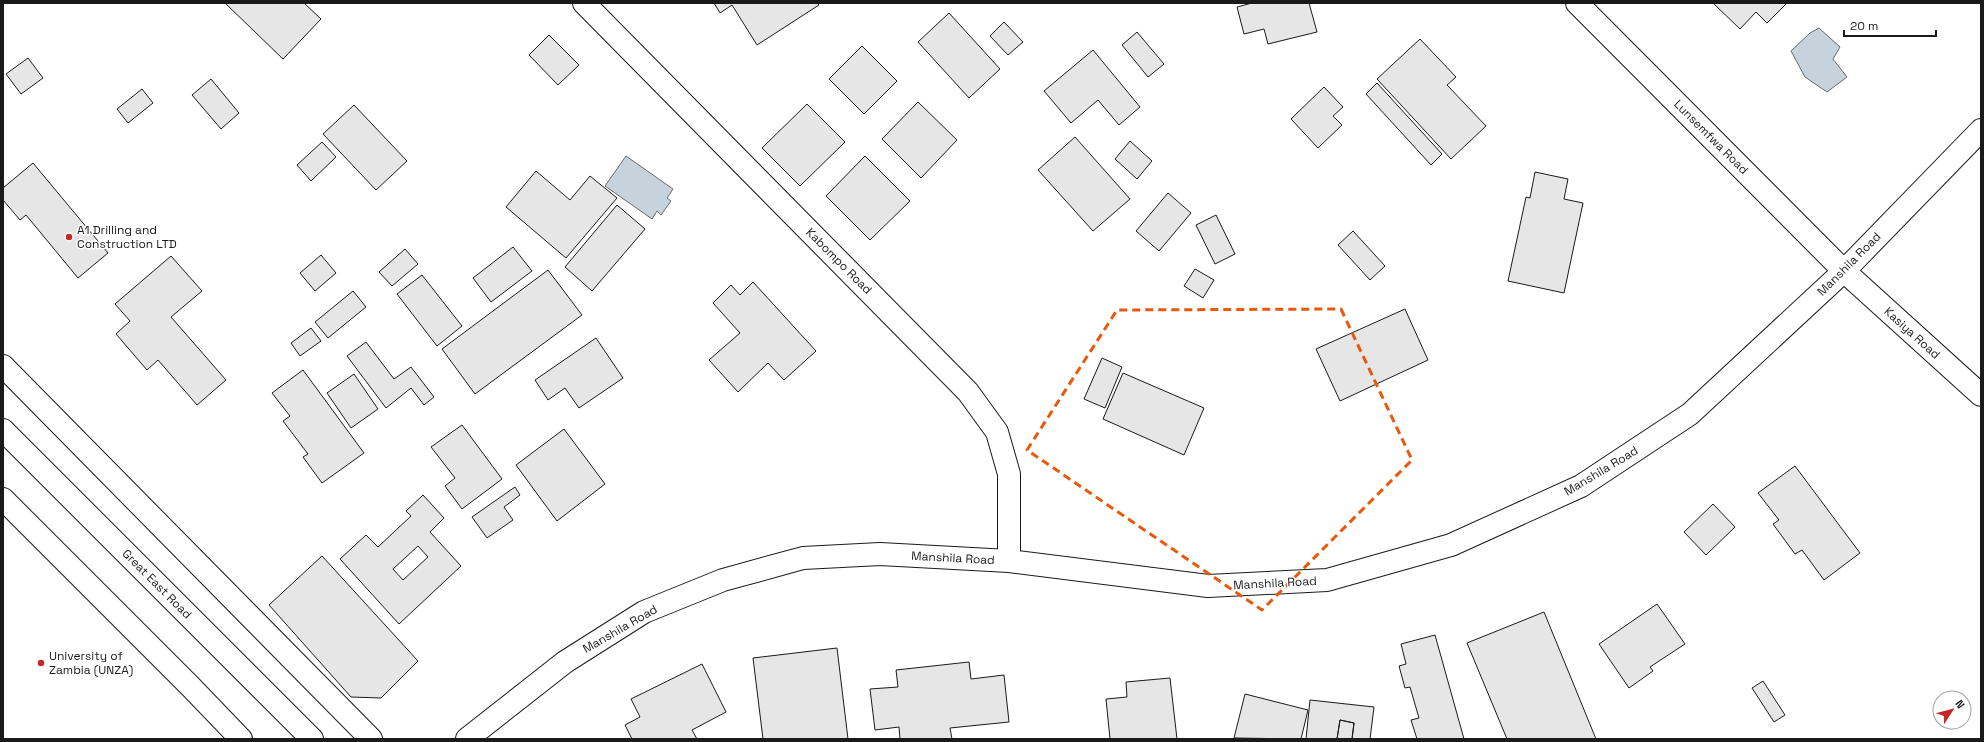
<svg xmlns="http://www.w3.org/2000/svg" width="1984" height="742" font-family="'Space Grotesk',sans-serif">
  <rect width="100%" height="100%" fill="#fff"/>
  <path fill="#c6d2dc" stroke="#6a6a6a" d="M1819,28l21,19 -7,12 14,18 -20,15 -22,-15 -14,-26 19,-18z
    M626,156l47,33 -6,9 4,3 -10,14 -4,-4 -5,8 -47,-33z"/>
  <path fill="#e6e6e6" stroke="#1a1a1a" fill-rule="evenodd" d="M225,3h79l17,16 -38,40z
    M714,3h103l2,2 -62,40 -25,-40 -12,8z
    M1252,3h57l8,29 -49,12 -4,-15 -20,5 -7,-27z
    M1713,3h74l-20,20 -11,-11 -16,17z
    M949,13l51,56 -31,29 -51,-56z
    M1004,22l19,20 -15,13 -18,-19z
    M1137,32l27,32 -16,13 -26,-32z
    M549,35l30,30 -21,20 -29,-30z
    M1420,39l36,38 -9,8 39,41 -35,33 -74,-80z
    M862,46l35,35 -33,33 -35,-35z
    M1093,50l47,57 -21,18 -21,-25 -27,23 -27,-32z
    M28,58l15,20 -22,16 -15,-20z
    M211,79l28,34 -18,16 -29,-34z
    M1377,83l65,71 -11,11 -65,-71z
    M1324,87l19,20 -10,9 9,9 -24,23 -27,-29z
    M142,89l11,14 -25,20 -11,-14z
    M918,102l39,38 -36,38 -39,-39z
    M807,104l38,38 -45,44 -38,-38z
    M354,105l53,56 -31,29 -53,-56z
    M1075,137l55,62 -37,32 -55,-61z
    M1130,141l22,20 -15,18 -22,-20z
    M322,142l14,15 -25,24 -14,-16z
    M865,156l45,45 -40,39 -44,-44z
    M33,163l75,90 -30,25 -52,-63 -6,5 -17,-20v-12z
    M536,171l34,29 20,-24 27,22 -51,60 -60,-51z
    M1535,172l33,7 -4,20 19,4 -19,90 -56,-12 18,-84 4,1z
    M1168,193l23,20 -32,38 -23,-20z
    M617,205l28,24 -53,62 -27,-24z
    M1216,215l19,39 -20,10 -19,-39z
    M1353,231l32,35 -15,14 -32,-35z
    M513,247l19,24 -41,31 -18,-24z
    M405,249l13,15 -26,22 -13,-14z
    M321,255l15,18 -21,18 -15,-18z
    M171,256l31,35 -31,26 55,63 -29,25 -39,-45 -11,10 -31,-36 14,-13 -15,-17z
    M1195,269l19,11 -11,18 -19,-12z
    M548,270l34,45 -107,79 -33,-45z
    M422,275l40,51 -25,20 -40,-52z
    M753,282l63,69 -32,29 -16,-17 -30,29 -29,-32 31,-27 -27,-30 18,-18 9,10z
    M353,291l13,16 -38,31 -13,-16z
    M1405,309l23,51 -88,41 -24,-52z
    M311,328l10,13 -21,15 -9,-13z
    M596,338l27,40 -44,30 -14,-20 -17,12 -13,-20z
    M366,342l28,37 17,-12 23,30 -10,8 -13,-17 -25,20 -39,-52z
    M1102,358l20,9 -17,41 -21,-9z
    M303,370l61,83 -42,30 -19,-26 5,-3 -25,-33 7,-5 -18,-23z
    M1123,373l81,35 -20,47 -81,-36z
    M354,374l24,35 -27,19 -24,-35z
    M462,425l40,54 -40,30 -17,-23 10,-8 -24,-31z
    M564,429l41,55 -48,37 -41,-56z
    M1795,466l65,87 -36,27 -22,-30 -7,4 -22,-30 6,-4 -21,-27z
    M515,487l5,8 -16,12 9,13 -26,18 -15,-21z
    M423,495l21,23 -14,14 31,34 -62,58 -59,-65 26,-24 12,12 33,-31 -5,-5zM418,546l10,11 -25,23 -10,-11z
    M1713,504l22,23 -29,28 -22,-23z
    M322,556l96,105 -37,37 -30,-1 -82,-92z
    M1657,604l28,40 -35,23 3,4 -24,17 -30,-44z
    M1544,612l52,127h-89l-40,-96z
    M1435,635l29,104h-47l-6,-19 8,-2 -9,-31 -5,1 -6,-22 7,-2 -5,-20z
    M837,648l11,91h-85l-10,-81z
    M969,662l2,17 33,-4 5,47 -59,6 2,11h-52l-1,-12 -24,3 -5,-41 28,-2 -2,-17z
    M702,664l24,48 -34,18 5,9h-65l-7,-14 15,-8 -9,-18z
    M1170,678l7,61h-67l-4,-40 21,-2 -1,-15z
    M1763,681l22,34 -11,7 -22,-34z
    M1245,694l63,16 -7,29 -67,-1z
    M1310,700l64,7 -4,32h-18l2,-16 -14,-3 -3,19h-31z
    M1340,720l14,3 -2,16h-15z"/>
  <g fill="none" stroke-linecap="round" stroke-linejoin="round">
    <g stroke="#1a1a1a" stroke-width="24">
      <path id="street" d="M584,3l384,389 29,40 12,42v87
        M1577,3l267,268 137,124
        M3,366l368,373
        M467,739l98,-77 79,-50 79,-32 80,-22 77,-4 129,7 199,25 119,-6 124,-35 130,-59 109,-72 154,-143 137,-141"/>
    </g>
    <g stroke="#1a1a1a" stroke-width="24">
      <path id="primary" d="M3,430l309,309
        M3,499l188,188 50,52"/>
    </g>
    <use href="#street" stroke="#fff" stroke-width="22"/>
    <use href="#primary" stroke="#fff" stroke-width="22"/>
  </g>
  <path fill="none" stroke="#e8590c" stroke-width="3" stroke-dasharray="8 5" stroke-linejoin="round" d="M1341,309l71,151 -150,150 -235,-160 90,-140z"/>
  <g fill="#c62828" stroke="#fff" stroke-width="1.5">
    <circle cx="69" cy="237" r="4"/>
    <circle cx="41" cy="663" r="4"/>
  </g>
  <g text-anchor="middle" stroke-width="3" stroke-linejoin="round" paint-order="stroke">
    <g font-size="12" fill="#1a1a1a" stroke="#fff">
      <text transform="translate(1711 137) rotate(45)" y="4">Lunsemfwa Road</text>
      <text transform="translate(839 261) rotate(45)" y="4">Kabompo Road</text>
      <text transform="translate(1849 264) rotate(-45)" y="4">Manshila Road</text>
      <text transform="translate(1912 333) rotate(42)" y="4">Kasiya Road</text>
      <text transform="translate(1601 471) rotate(-31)" y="4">Manshila Road</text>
      <text transform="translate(953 558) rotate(3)" y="4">Manshila Road</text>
      <text transform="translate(1275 583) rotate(-3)" y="4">Manshila Road</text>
      <text transform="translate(157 584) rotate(45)" y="4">Great East Road</text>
      <text transform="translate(620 629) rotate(-30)" y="4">Manshila Road</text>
    </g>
    <g font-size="12" fill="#1a1a1a" stroke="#fff" text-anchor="start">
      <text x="77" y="234">A1 Drilling and<tspan x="77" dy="14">Construction LTD</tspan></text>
      <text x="49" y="660">University of<tspan x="49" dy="14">Zambia (UNZA)</tspan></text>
    </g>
  </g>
  <rect width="1984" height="742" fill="none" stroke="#1a1a1a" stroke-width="8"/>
  <g transform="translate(1952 710) rotate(54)"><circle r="19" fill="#ffffff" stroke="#a3a3a3"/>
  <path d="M0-3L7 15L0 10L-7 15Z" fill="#c62828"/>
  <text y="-6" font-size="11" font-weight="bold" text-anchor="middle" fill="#1a1a1a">N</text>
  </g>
  <path d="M1844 30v6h92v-6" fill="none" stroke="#1a1a1a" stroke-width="2"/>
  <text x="1850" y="30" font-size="12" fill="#1a1a1a" stroke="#ffffff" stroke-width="3" paint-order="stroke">20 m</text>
</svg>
